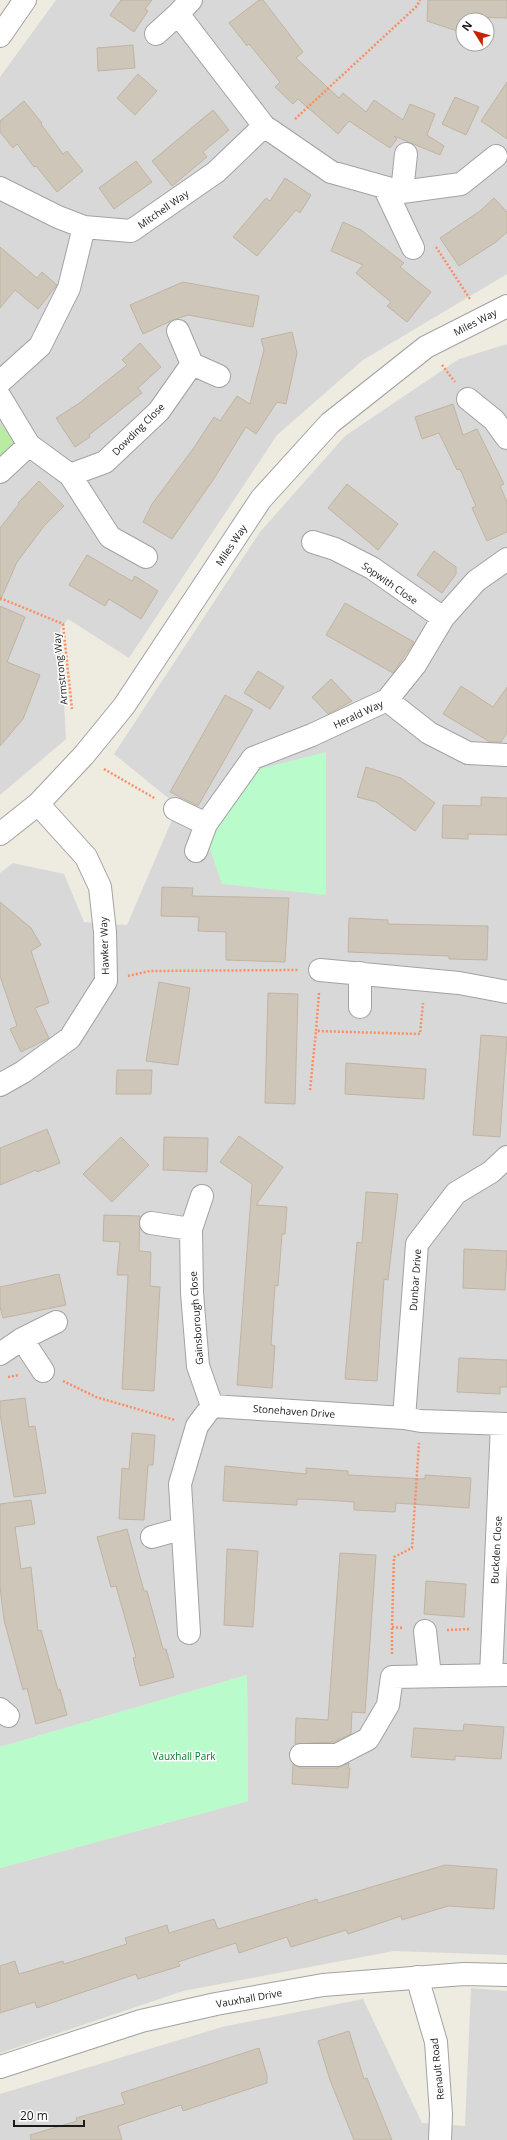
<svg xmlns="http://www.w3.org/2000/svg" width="507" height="2140" font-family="'Open Sans',sans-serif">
  <rect width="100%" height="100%" fill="#eeebe0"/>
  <path fill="#d9d8d8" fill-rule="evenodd" d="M56,0h451v274l-144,86 -86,75 -148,223 -61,-39 -8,10 6,110 -66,56v-718zM463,20h24v24h-24z
    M507,344v1611l-113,-4 -211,40 -183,62v-185l248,-67 -1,-126 -247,72v-874l13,-10 51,11 20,48 43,3 51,-119 -64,-52 146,-222 85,-96 114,-77z
    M471,1988l36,3v149h-507v-46l222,-67 141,-28 59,124 43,3z"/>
  <path fill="#b9eba3" d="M0,425l20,17 -20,26z"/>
  <path fill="#b9fbca" d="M326,752v143l-104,-11 -14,-40 43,-73z
    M247,1675l1,126 -248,67v-121z"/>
  <path fill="#cdc6b9" stroke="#c0b4a2" d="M121,0h31l-7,9 3,2 -14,21 -24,-17z
    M259,0h4l40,52 -7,6 43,40 4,-5 23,19 8,-12 29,20 7,-16 25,10 -8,21 17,11 -4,9 -46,-19 3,3 -7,9 -41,-27 -11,13 -40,-35 -5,5 -18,-17 5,-5 -31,-38 -2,2 -18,-23z
    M428,0h79v18l-42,-1 -5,15 -33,-11z
    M133,45l2,23 -37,3 -1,-23z
    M138,74l19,17 -22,24 -18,-17z
    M507,82v57l-26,-18z
    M455,97l24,10 -13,28 -24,-11z
    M24,101l18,22 -1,1 22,30 4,-3 16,20 -26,21 -21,-26 -2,1 -17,-23 -4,4 -13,-16v-11z
    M213,110l16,20 -26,22 4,5 -35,29 -20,-25z
    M136,161l16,21 -38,27 -15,-21z
    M285,178l26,17 -11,18 -4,-3 -39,46 -24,-19 33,-39 4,3z
    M494,198l13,14v20l-11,10 -37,24 -19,-28 40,-27z
    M343,222l18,8 43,33 -4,4 31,25 -24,30 -20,-16 4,-4 -35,-29 7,-8 -32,-14z
    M0,247l37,31 5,-6 15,13 -19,24 -23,-19 -15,18z
    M183,282l76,14 -6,31 -65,-12 -15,5 -30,14 -13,-29z
    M292,332l5,21 -11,51 -9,-2 -21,32 -10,-7 -33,53 -41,59 -29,-17 9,-18 41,-55 21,-32 6,4 17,-25 13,8 14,-54 -3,-11z
    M140,343l21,24 -23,21 4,5 -53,42 1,2 -15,10 -19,-29 22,-14 49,-39 -5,-5z
    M453,404l10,31 14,-6 27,55 -4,2 7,16v30l-20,9 -15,-33 4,-2 -16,-37 -3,1 -18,-37 -17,6 -7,-22z
    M39,481l25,25 -20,20 -27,36 -17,39v-73l19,-24 -1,-1z
    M347,484l51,40 -20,26 -50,-42z
    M434,551l22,16v7l-14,19 -25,-18z
    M87,555l45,26 3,-5 23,15 -17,28 -32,-20 -4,7 -36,-21z
    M345,603l69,39 -21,31 -67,-38z
    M0,606l25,11 -18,45 33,13 -17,44 -23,27z
    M258,671l26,16 -14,22 -26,-16z
    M331,679l21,22 -24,13 -16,-17z
    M461,686l32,21 14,-20v46l-6,9h-11l-47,-28z
    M225,695l28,15 -55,96 -28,-14z
    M366,767l35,11 34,25 -20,28 -39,-29 -19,-5z
    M481,797l26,1v37l-39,-1v5l-26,-1 1,-33 38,1z
    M162,887l31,1 -1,8 97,2 -4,64 -59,-2v-28l-28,-1 1,-14 -38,-1z
    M0,902l31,26 10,17 -10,6 18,52 -14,5 14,30 -28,14 -11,-23 7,-3 -17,-50z
    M349,918l39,2v4l100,2 -1,34 -38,-1v-3l-101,-4z
    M159,982l31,6 -12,77 -32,-4z
    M268,993l30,1 -3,110 -30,-1z
    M481,1035l26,2 -7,100 -27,-2z
    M346,1063l80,6 -2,30 -79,-5z
    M117,1070h35l-1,24h-35z
    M47,1129l13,34 -23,9 -1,-2 -36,15v-37z
    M239,1136l44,31 -27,38 31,2 -2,27h-3l-4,52 -3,-1 -4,60 4,1 -3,42 -35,-3 15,-201 -32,-22z
    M121,1137l28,28 -37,37 -29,-28z
    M164,1137l44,1 -1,34 -44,-2z
    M366,1192l32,2 -10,86 -4,-1 -7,102 -32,-2 12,-137 5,1z
    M104,1215l36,1 -1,35 12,1 -1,34 10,1 -6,104 -32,-2 6,-114h-11l3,-33 -17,-1z
    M464,1249l43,2 -2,39 -42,-2z
    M59,1274l7,31 -63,13 -3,-11v-20z
    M459,1358l48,2v27h-7v7l-43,-2z
    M25,1398l4,29 6,-1 11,67 -32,4 -14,-83v-13z
    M132,1433l23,2 -2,30h-5l-4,55 -25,-1 3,-51 7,1z
    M225,1466l81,8v-6l42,3v4l77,4v-4l46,3 -2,30 -73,-5 -1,9 -41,-2v-8l-29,-2 -28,-1v6l-74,-4z
    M31,1500l4,24 -20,3 6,42 10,-2 7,64 3,-1 17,60 2,-1 7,26 -31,9 -9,-36 -4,2 -19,-70 -4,-33v-83z
    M127,1529l17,62h3l16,58h3l8,28 -34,9 -7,-28 3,-1 -20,-71 -5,1 -14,-50z
    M227,1549l31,2 -5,76 -29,-2z
    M340,1553l36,2 -11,158 -13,-1 -1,22 -17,8 -39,2 1,-26 32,2z
    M426,1581l40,3 -2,33 -40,-3z
    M464,1724l40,3 -3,32 -46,-3v4l-44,-3 3,-29 49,3z
    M349,1763l-1,5h2l-2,20 -56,-4 1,-20 8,4h36z
    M445,1865l52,4 -3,40 -46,-3 -46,14 -1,-4 -53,18 -2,-4 -55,17 -4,-10 -48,16 -3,-10 -58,19 2,4 -42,13 -2,-5 -99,34 -2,-6 -35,11v-47l15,-5 4,13 44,-13 1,3 63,-20 -2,-6 42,-13 2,8 45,-14 4,10 99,-30 1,4z
    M349,2031l15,48 3,-1 25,62h-38l-24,-60 -12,-39z
    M259,2048l8,27v8l-84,28 -2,-6 -63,21 4,14h-91l-1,-5 47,-14 -1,-3 49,-14 -4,-11z"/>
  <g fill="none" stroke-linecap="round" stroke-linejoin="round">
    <g stroke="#a2a2a2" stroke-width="24">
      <path id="minor" d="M191,0l-13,14 86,112
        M156,34l22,-20
        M0,36l25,-36
        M384,187l29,61
        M0,188l58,29 26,10 47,4 85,-59 48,-46 67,46 71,20 59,-8 35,-28
        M402,192l4,-38
        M192,364l27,12
        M0,382l40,-36 29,-58 15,-61
        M0,397l29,48 41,30 35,-13 54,-51 33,-47 -14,-33
        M468,399l26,21 13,18
        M0,472l29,-27
        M70,475l40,62 36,20
        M313,542l22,7 37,19 71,50
        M387,700l42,33 39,20 39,2
        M175,809l31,15 47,-66 59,-23 75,-35 28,-35 28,-47 33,-37 31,-22
        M196,851l10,-27
        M320,970l139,13 48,9
        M360,973v34
        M0,1085l23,-13 47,-34 36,-57 -1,-49 -5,-45 -14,-30 -48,-53
        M202,1196l-11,33 1,64 6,73 14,40
        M151,1223l40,6
        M22,1339l21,32
        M0,1354l22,-15 34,-17
        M404,1418l13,-174 39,-51 35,-21 16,-15
        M152,1537l29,-8
        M425,1631l5,45
        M189,1633l-9,-149 17,-58 15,-20 192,12 17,3 86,3
        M491,1675l11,-250
        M0,1709l8,7
        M301,1755h36l31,-16 20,-34 4,-28 115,-2
        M417,1977l19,65 5,72 -1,26"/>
    </g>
    <g stroke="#a2a2a2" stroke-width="24">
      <path id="tertiary" d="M0,834l38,-30 46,-49 40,-49 137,-207 69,-76 96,-76 81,-41
        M0,2067l141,-46 75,-17 107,-19 141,-11 43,1"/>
    </g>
    <path stroke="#ff8c60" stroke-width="2.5" stroke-dasharray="2 2" stroke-linecap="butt" d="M295,119l122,-113 3,-6
      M436,247l34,52
      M442,365l13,17
      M0,598l63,26 9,85
      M104,769l52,30
      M128,976l22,-5 148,-1
      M319,993l-3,38 104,3 3,-31
      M310,1090l6,-59
      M8,1377l11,-2
      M63,1381l33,16 79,23
      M402,1628l-10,-1 2,-70 18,-9 7,-105
      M447,1630l23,-1
      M392,1654v-27"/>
    <use href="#minor" stroke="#fff" stroke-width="22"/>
    <use href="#tertiary" stroke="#fff" stroke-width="22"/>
  </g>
  <g text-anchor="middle" stroke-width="3" stroke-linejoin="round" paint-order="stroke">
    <g font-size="10" fill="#1b1b1b" stroke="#fff">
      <text transform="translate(163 209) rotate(-35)" y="4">Mitchell Way</text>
      <text transform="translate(475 322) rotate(-27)" y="4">Miles Way</text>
      <text transform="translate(138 429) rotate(-45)" y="4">Dowding Close</text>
      <text transform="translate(231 545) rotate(-56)" y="4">Miles Way</text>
      <text transform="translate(390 583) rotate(35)" y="4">Sopwith Close</text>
      <text transform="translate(60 669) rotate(-96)" y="4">Armstrong Way</text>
      <text transform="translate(358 714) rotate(-25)" y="4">Herald Way</text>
      <text transform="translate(104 946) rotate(-92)" y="4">Hawker Way</text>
      <text transform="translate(415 1280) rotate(-86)" y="4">Dunbar Drive</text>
      <text transform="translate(196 1318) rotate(-94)" y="4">Gainsborough Close</text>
      <text transform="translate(294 1411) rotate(4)" y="4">Stonehaven Drive</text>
      <text transform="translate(496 1550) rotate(-87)" y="4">Buckden Close</text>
      <text transform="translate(249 1998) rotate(-10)" y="4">Vauxhall Drive</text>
      <text transform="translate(437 2069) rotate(-96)" y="4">Renault Road</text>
    </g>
    <g font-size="10" fill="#067c25" stroke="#fff">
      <text x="184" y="1760">Vauxhall Park</text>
    </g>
  </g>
  <g transform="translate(475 32) rotate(307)"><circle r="19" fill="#ffffff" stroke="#a4a4a4"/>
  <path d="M0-3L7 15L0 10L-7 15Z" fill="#c72300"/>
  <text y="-6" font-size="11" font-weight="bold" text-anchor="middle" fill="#1b1b1b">N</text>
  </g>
  <path d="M14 2120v6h70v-6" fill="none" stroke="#1b1b1b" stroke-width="2"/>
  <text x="20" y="2120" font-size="12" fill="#1b1b1b" stroke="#ffffff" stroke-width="3" paint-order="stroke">20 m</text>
</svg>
